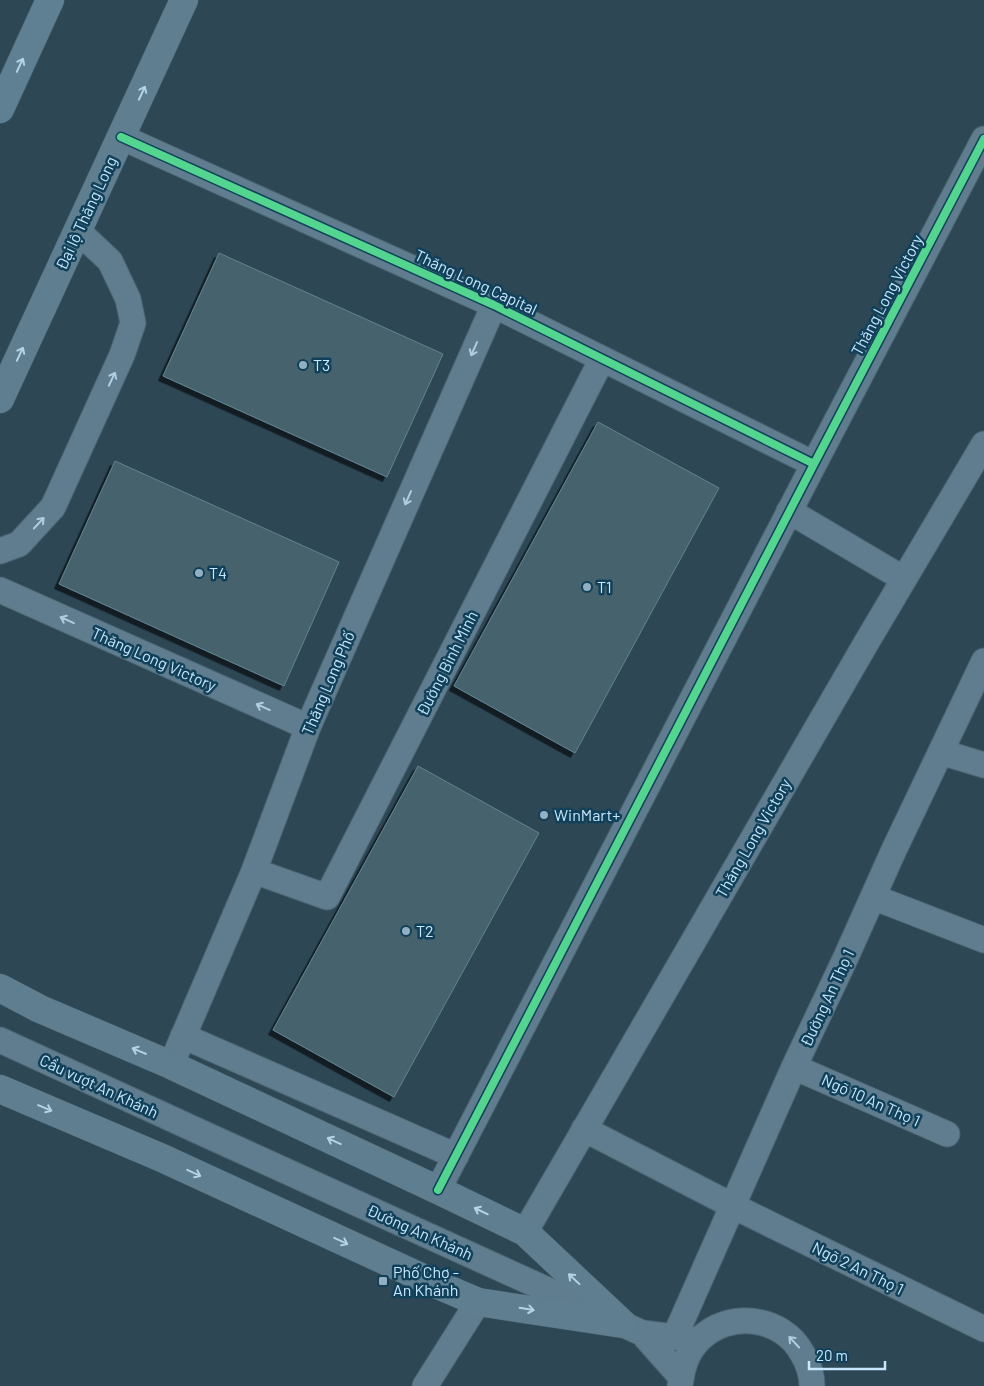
<svg xmlns="http://www.w3.org/2000/svg" width="984" height="1386" font-family="Barlow,sans-serif">
  <defs>
    <filter id="shadow"><feDropShadow dx="-4.5" dy="4.5" stdDeviation="0" flood-color="#0009"/></filter>
  </defs>
  <rect width="100%" height="100%" fill="#2d4755"/>
  <path fill="#45626d" stroke="#62848f" filter="url(#shadow)" d="M219,253l224,101 -56,123 -224,-101z
    M598,422l121,66 -144,265 -121,-67z
    M115,461l224,101 -55,124 -225,-102z
    M418,766l121,67 -145,264 -121,-67z"/>
  <g fill="none" stroke-linecap="round" stroke-linejoin="round">
    <g stroke="#4c6472" stroke-width="27">
      <path id="minor" d="M121,137l373,168 320,159
        M789,511l115,68
        M0,551l19,-7 34,-37 69,-152 11,-32 -5,-24 -18,-38 -32,-30
        M0,590l308,137
        M941,752l43,13
        M254,871l73,26 275,-538
        M873,897l111,43
        M183,1036l273,120
        M0,1040l198,91 444,202 57,7
        M171,1065l83,-194 54,-144 186,-422
        M794,1067l153,67
        M584,1129l149,77 251,123
        M438,1190l376,-726 170,-325
        M525,1232l340,-587 119,-201
        M642,1333l39,44
        M675,1336l119,-269 52,-110 47,-105 91,-191
        M425,1386l53,-84
        M680,1386c2,-17 6,-33 19,-46 29,-30 83,-24 103,13 6,10 10,21 10,33"/>
    </g>
    <g stroke="#4c6472" stroke-width="29">
      <path id="major" d="M0,399l184,-399
        M0,988l40,21 131,56 267,125 87,42 98,92
        M0,1089l162,69 276,127 40,17 145,22"/>
    </g>
    <g stroke="#4c6472" stroke-width="29">
      <path id="highway" d="M0,109l50,-109"/>
    </g>
    <use href="#minor" stroke="#5f7d8e" stroke-width="25"/>
    <use href="#major" stroke="#5f7f90" stroke-width="28"/>
    <use href="#highway" stroke="#5f8092" stroke-width="28"/>
    <g stroke="#11415a" stroke-width="11">
      <path id="cycleway" d="M121,137l373,168 320,159
        M438,1190l376,-726 170,-325"/>
    </g>
    <use href="#cycleway" stroke="#53d58f" stroke-width="8"/>
  </g>
  <defs><path id="oneway-shaft" d="M-6 0H5M1.5-3L5.5 0L1.5 3" fill="none" stroke-width="1.6" stroke-linecap="round" stroke-linejoin="round" transform="scale(1.25)"/></defs>
  <use stroke="#b3d3e8" href="#oneway-shaft" transform="translate(20 65) rotate(-65)"/>
  <g stroke="#b3d3e7">
    <use href="#oneway-shaft" transform="translate(142 93) rotate(-65)"/>
    <use href="#oneway-shaft" transform="translate(20 354) rotate(-65)"/>
    <use href="#oneway-shaft" transform="translate(139 1051) rotate(-157)"/>
    <use href="#oneway-shaft" transform="translate(45 1108) rotate(23)"/>
    <use href="#oneway-shaft" transform="translate(334 1141) rotate(-155)"/>
    <use href="#oneway-shaft" transform="translate(194 1173) rotate(25)"/>
    <use href="#oneway-shaft" transform="translate(481 1211) rotate(-154)"/>
    <use href="#oneway-shaft" transform="translate(341 1241) rotate(25)"/>
    <use href="#oneway-shaft" transform="translate(574 1279) rotate(-137)"/>
    <use href="#oneway-shaft" transform="translate(527 1309) rotate(9)"/>
  </g>
  <g stroke="#aecde1">
    <use href="#oneway-shaft" transform="translate(474 349) rotate(114)"/>
    <use href="#oneway-shaft" transform="translate(112 379) rotate(-65)"/>
    <use href="#oneway-shaft" transform="translate(408 498) rotate(114)"/>
    <use href="#oneway-shaft" transform="translate(39 523) rotate(-47)"/>
    <use href="#oneway-shaft" transform="translate(67 620) rotate(-156)"/>
    <use href="#oneway-shaft" transform="translate(263 707) rotate(-156)"/>
    <use href="#oneway-shaft" transform="translate(794 1342) rotate(-133)"/>
  </g>
  <g fill="#92b0c2" stroke="#11415a" stroke-width="2">
    <circle cx="303" cy="365" r="5"/>
    <circle cx="199" cy="573" r="5"/>
    <circle cx="587" cy="587" r="5"/>
    <circle cx="544" cy="815" r="5"/>
    <circle cx="406" cy="931" r="5"/>
    <rect x="378" y="1276" width="10" height="10" rx="2.5"/>
  </g>
  <g text-anchor="middle" stroke-width="5" stroke-linejoin="round" paint-order="stroke">
    <g font-size="16" fill="#c8e8fd" stroke="#11415a">
      <text transform="translate(86 213) rotate(-65)" y="6">Đại lộ Thăng Long</text>
      <text transform="translate(476 282) rotate(25)" y="6">Thăng Long Capital</text>
      <text transform="translate(887 295) rotate(-62)" y="6">Thăng Long Victory</text>
      <text transform="translate(154 659) rotate(24)" y="6">Thăng Long Victory</text>
      <text transform="translate(447 663) rotate(-63)" y="6">Đường Bình Minh</text>
      <text transform="translate(328 683) rotate(-67)" y="6">Thăng Long Phố</text>
      <text transform="translate(753 838) rotate(-60)" y="6">Thăng Long Victory</text>
      <text transform="translate(827 998) rotate(-65)" y="6">Đường An Thọ 1</text>
      <text transform="translate(99 1086) rotate(25)" y="6">Cầu vượt An Khánh</text>
      <text transform="translate(871 1100) rotate(24)" y="6">Ngõ 10 An Thọ 1</text>
      <text transform="translate(420 1232) rotate(24)" y="6">Đường An Khánh</text>
      <text transform="translate(858 1268) rotate(26)" y="6">Ngõ 2 An Thọ 1</text>
    </g>
    <g font-size="16" fill="#c8e8fd" stroke="#11415a" text-anchor="start">
      <text x="313" y="371">T3</text>
      <text x="209" y="579">T4</text>
      <text x="597" y="593">T1</text>
      <text x="554" y="821">WinMart+</text>
      <text x="416" y="937">T2</text>
      <text x="393" y="1278">Phố Chợ -<tspan x="393" dy="18">An Khánh</tspan></text>
    </g>
  </g>
  <path d="M809 1361v8h76v-8" fill="none" stroke="#c8e8fd" stroke-width="2.5"/>
  <text x="816" y="1361" font-size="15" fill="#c8e8fd" stroke="#11415a" stroke-width="4" paint-order="stroke">20 m</text>
</svg>
